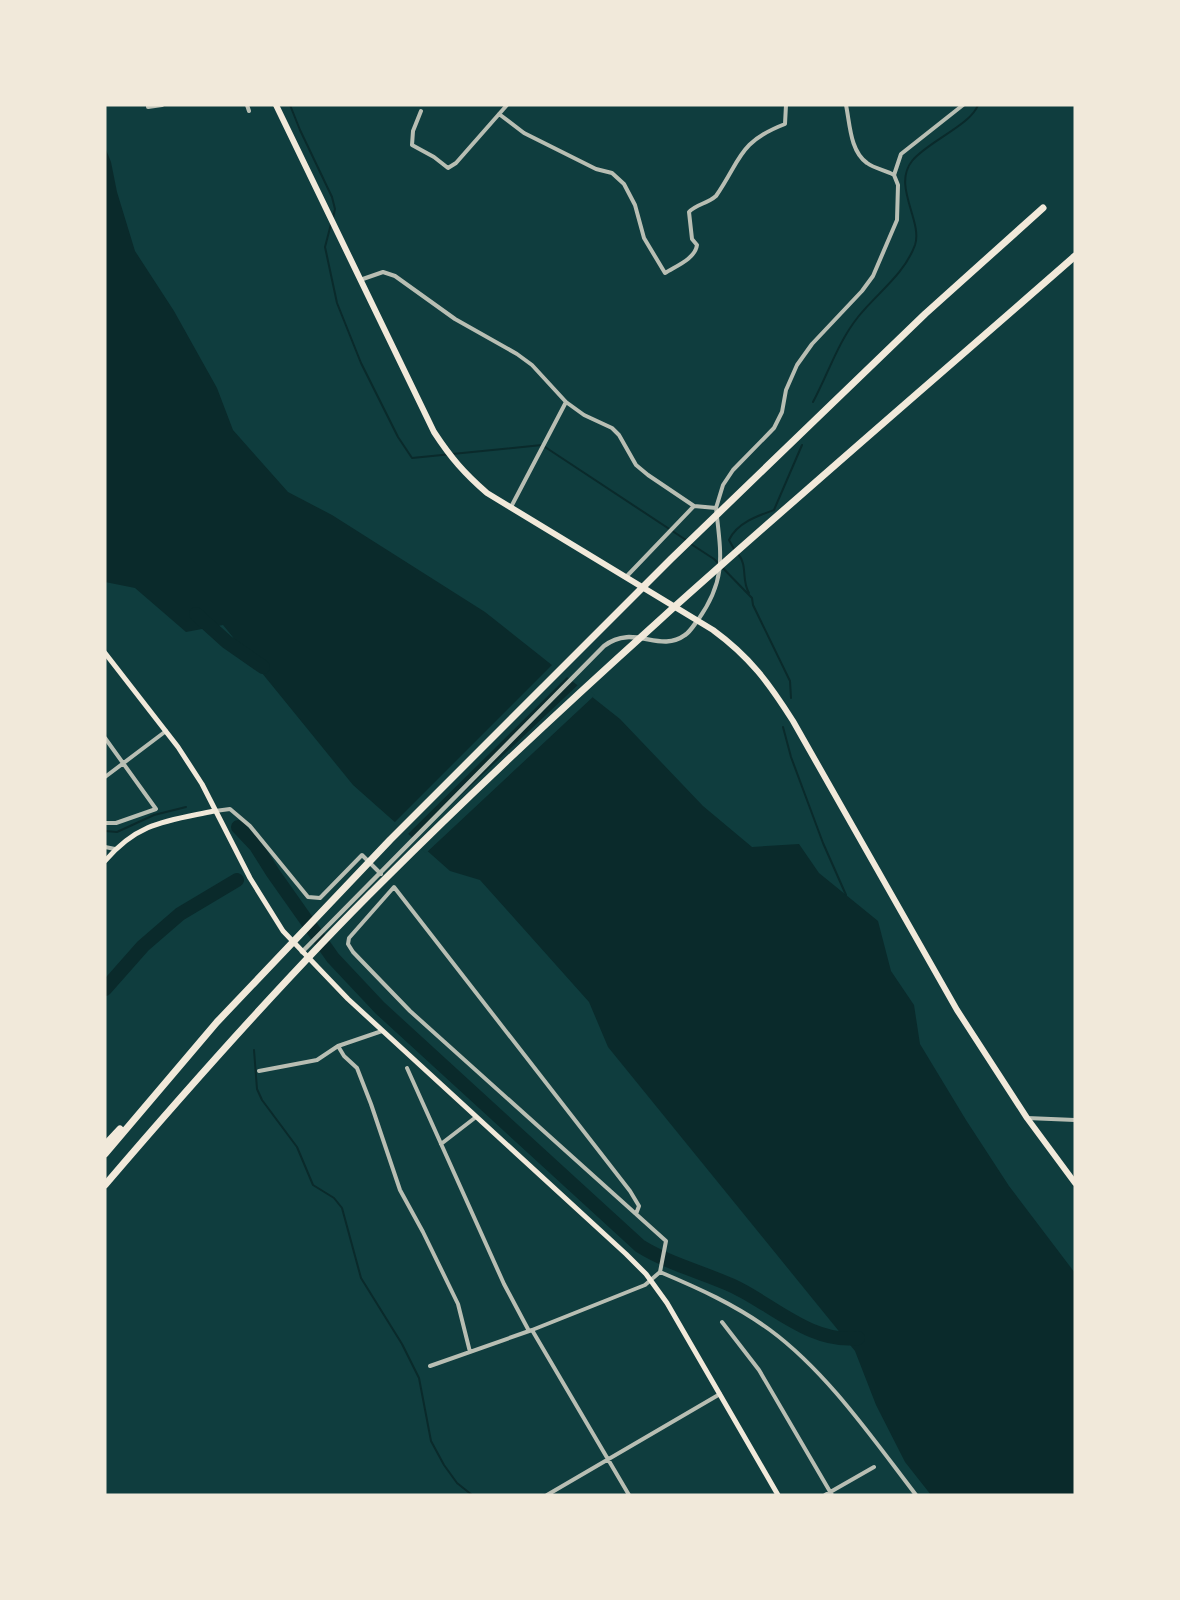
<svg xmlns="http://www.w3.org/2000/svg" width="1180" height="1600" font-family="'PT Sans Narrow',sans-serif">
  <rect width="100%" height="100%" fill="#0f3d3e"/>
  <path fill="#0a2a2b" d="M105,147l6,15 6,30 18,59 39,60 43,77 16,42 55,62 44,23 153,97 135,107 83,87 49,41 47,-3 20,29 59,48 13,50 23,34 6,39 46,76 43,66 66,87v222h-144l-26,-33 -29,-57 -21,-54 -247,-304 -19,-45 -109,-122 -30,-9 -97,-86 -130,-160 -37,7 -51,-44 -30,-6z"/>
  <path fill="#0f3d3e" d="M554,663l15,12 -163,161 -13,-12z
    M580,683l15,12 -169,158 -14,-12z"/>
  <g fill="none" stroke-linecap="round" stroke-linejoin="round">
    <path stroke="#0a2a2b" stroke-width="2" d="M290,105l10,25 32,67 3,12 -2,9
      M331,224l-6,23 12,56 24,60 37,74 14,21 130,-13 144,95
      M813,402c15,-28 25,-60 45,-85 19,-24 46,-42 57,-72 8,-24 -23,-59 -3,-84 15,-19 59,-36 66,-56
      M691,544l23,15 38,39
      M734,549l-5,-9c8,-17 28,-24 45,-30l28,-65
      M738,554c10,11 3,26 11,39
      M752,598l1,7 37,76 1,17
      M783,727l8,30 32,86 23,52
      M105,831l12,1 37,-17 32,-8
      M254,1050l3,39 5,11 35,47 16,38 21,13 8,10 19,70 41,66 17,34 12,63 13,24 13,18 15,12"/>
    <path stroke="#0a2a2b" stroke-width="14" d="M196,614l31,28 36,25
      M238,827l18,19 17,27 60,85 47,50 260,238c29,18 62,26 93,40 39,18 78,58 125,52
      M105,989l38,-43 37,-32 57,-34"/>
    <path stroke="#b8beb3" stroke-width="4" d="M148,105v2l14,-2
      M247,105l2,6
      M846,105c4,19 4,46 21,58 8,6 19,7 27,12
      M421,111l-8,20 -1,14 22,12 14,11 8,-5 51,-58
      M499,114l25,19 72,36 16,4 12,11 11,21 9,33 21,35c11,-7 30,-14 32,-28l-5,-6 -3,-27c7,-8 18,-8 27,-16 25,-36 22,-54 69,-72l1,-19
      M360,280l23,-8 12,4 60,43 62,35 15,11 34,37 18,13 28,13 7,7 17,30 12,10 46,31 22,2c5,47 11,71 -18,112
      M511,507l55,-105
      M716,508l7,-23 10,-15 41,-42 8,-16 4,-22 11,-25 15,-21 50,-53 11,-15 24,-56 1,-35 -4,-10 7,-21 62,-49
      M626,577l68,-71
      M105,738l51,71 -40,14h-11
      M105,777l61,-46
      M215,811l15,-2 20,17 58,71 12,1 42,-43 19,19
      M105,847l10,2
      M338,1046l6,10 13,12 14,36 29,86 23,42 35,72 12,48
      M407,1068l97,216 25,47
      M259,1071l58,-11 21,-14 44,-15
      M1027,1118l48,2
      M441,1144l35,-27
      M660,1272c38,16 76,33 110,58 57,42 103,109 146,165
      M722,1322l37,48 73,125
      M532,1330l97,165
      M430,1366l102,-36 113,-45 15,-13 6,-31 -256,-230 -57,-59 -5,-8 1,-6 45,-51 236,304 9,15 -3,8
      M547,1495l173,-101
      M825,1495l49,-28"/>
    <path stroke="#b8beb3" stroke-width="4.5" d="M302,952l302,-306c30,-23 55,8 81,-11 5,-3 9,-10 12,-14"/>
    <path stroke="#f1e9da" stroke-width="5" d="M105,653l73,94 24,37 48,94 33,53 65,68 278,255 20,20 21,29 111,192
      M105,861c33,-39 62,-40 109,-50"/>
    <path stroke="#f1e9da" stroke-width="6" d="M276,105l158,327c17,26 30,41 53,61l226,137c37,27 56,53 80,91l164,289 70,108 48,65"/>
    <path stroke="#f1e9da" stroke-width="7" d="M105,1145l15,-16
      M105,1154l112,-132 173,-182 281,-281 143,-138 111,-107 118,-106
      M105,1185c89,-104 180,-207 278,-304 220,-220 458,-420 692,-625"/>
  </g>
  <rect width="1180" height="1600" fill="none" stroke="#f1e9da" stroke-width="213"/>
</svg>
